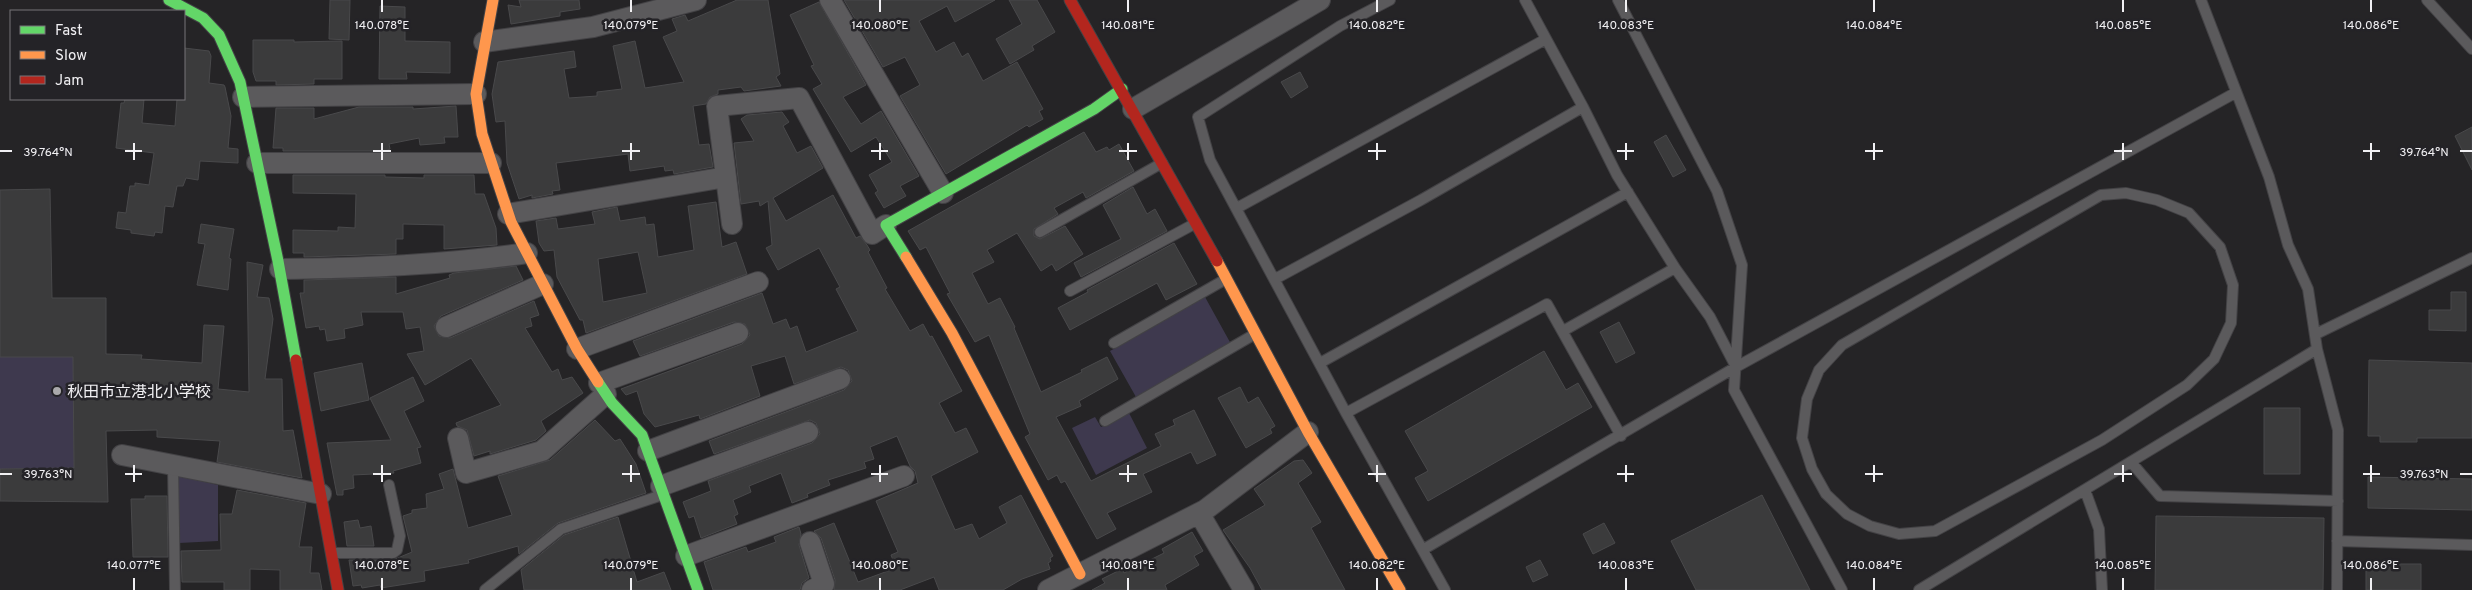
<svg xmlns="http://www.w3.org/2000/svg" width="2472" height="590" font-family="Overpass,'Noto Sans JP',sans-serif">
  <rect width="100%" height="100%" fill="#252426"/>
  <path fill="#3e394e" d="M1205,297l26,47 -95,53 -26,-46z
    M73,333l1,135 -74,1v-112h67z
    M1129,413l18,35 -51,27 -24,-47 23,-11 6,10z
    M179,476l39,9v56l-39,2z"/>
  <path fill="#3b3b3c" stroke="#49494b" fill-rule="evenodd" d="M330,0h20l-1,40 -20,-1z
    M519,0h60l1,9 -20,3v4l-49,8 -3,-19 13,2z
    M737,0h31l12,74 -4,3 5,9 -37,5 -3,-4 -23,3v4l-8,3 -4,7 -13,2 6,39 10,-1 4,23 -39,7 -1,-4 -8,1 -1,-5 -34,5 -2,-17 -72,9 4,27 -8,1 1,3 -21,4v-3l-13,4 -12,-36 -2,-42 -9,1 -4,-28 6,-32 76,-11 2,16 -12,2 5,29 28,-2v-4l25,-3 -9,-43 22,-5 10,47 39,-6 -21,-45 14,-6 -5,-12 13,-4 3,6z
    M844,0h151l-40,22 -8,-16 -28,15 17,31 18,-10 8,15 6,-4 15,28 34,-19 26,47 -4,2 4,8 -14,8 -2,-2 -81,49 -46,-78 20,-11 -15,-28 -22,10z
    M1009,0h28l18,32 -23,14 2,4 -24,14 -14,-25 26,-15z
    M819,2l47,83 -23,12 18,27 20,-13 38,65 -19,10 6,10 -22,12 -9,-15 3,-2 -9,-16 23,-13 -16,-25 -25,15 -38,-63 9,-5 -11,-18 3,-1 -24,-50z
    M380,6l25,1v34l45,1v31l-44,-1 1,7h-28z
    M253,40h41v2l48,-1v38h-28v5l-38,1v-4h-20l-3,-9z
    M184,48l25,3 2,5 -2,27 15,2 1,2 6,29 -3,32 10,1v14l-38,-2 -2,19 -12,-2 -3,8h-6l-4,21 -8,-1 -3,27 -7,-1 -1,4 -23,-3v-3l-15,-2 2,-16 8,1 4,-27h5v-3l14,2 5,-32 -38,-5 5,-45h3l1,-4h19l-2,24 33,3 2,-27h7z
    M1300,72l8,15 -17,11 -10,-16z
    M456,106l2,31h-14l1,6 -25,2 -1,-7 -30,6 1,5 -4,2h-103v-3h-10l3,-40h38v11l45,-12h54v2z
    M782,112l7,10 -6,4 14,27 14,-7 12,22 -50,30 13,23 47,-26 23,43 4,-2 7,9 3,5 -2,2 19,36 -2,1 25,42 13,-7 7,13 2,-1 30,55 -23,12 16,30 11,-5 12,24 -47,24 24,54 17,-6 7,15 28,-16 -8,-16 22,-12 32,61 -3,2 1,3 -3,2 2,6 -28,10 -19,11h-64l-5,-13 -34,13h-66l1,-10 -14,-42 -7,-7 20,-8 24,59 38,-14 -5,-13 7,-3 -22,-51 42,-18 -3,-12 -5,-5 -13,-30 -27,11 4,12 -10,3 2,6 -38,12 2,5 -23,9 1,3 -16,6 -11,-30 -32,13 2,6 -18,8 5,14 -4,2 3,8 -36,14 -7,-22 -5,2 -6,-16 28,-11 -3,-10 104,-38 8,-9 -4,-11 -6,-3 -96,34 -5,-13 135,-51 8,-9 -4,-11 -7,-3 -47,17 -9,-28 -34,10 9,30 -60,23 -1,-4 -44,12 -11,-13 -7,-23 -11,4 -5,-6 121,-45 8,-9 -5,-11 -11,-2 -94,34 -7,-15 129,-48 11,31 13,-5 4,10 7,-3 9,26 52,-21 -22,-42 4,-2 -21,-39 -41,22 -12,-22 6,-3 -4,-44 -8,5 -1,-5 -18,3 -7,-61 20,-2 -13,-22 6,-4z
    M2472,127v43l-17,-34z
    M1084,132l12,20 11,-5 2,3 10,-6 15,27 -48,27 -3,-6 -29,16 4,6 -24,15v7l6,3 25,-13 18,28 -27,17 -4,-7 -11,7 -24,-38 -30,17 7,12 -22,11 16,31 12,-6 15,29 -1,1 27,64 41,-20 -1,-2 26,-13 11,22 -39,22 2,5 -25,11 35,64 70,-35 -6,-12 20,-9 -2,-5 21,-10 22,45 -19,9 -6,-12 -48,22 9,18 -45,21 9,16 -19,10 -32,-58 -4,2 -4,-8 -9,5 -23,-43 5,-3 -41,-99 -14,7 -28,-48 3,-1 -24,-46 -6,3 -12,-19z
    M1666,135l20,35 -13,7 -19,-35z
    M293,175h92v2l39,1v-3h50l1,19h9l12,34 1,17 -53,4v-24l-41,-1v15h-7v15l-92,3v-4h-11v-23l45,1v-4l17,1 1,-34 -63,-1z
    M1133,187l14,27 8,-5 12,22 -86,46 -7,-14 47,-24 -18,-34z
    M50,189l2,109h54v56l36,1 -1,4 61,4 2,-38 20,1 -6,63 31,3 -2,-130 16,3 -6,32 12,1 4,21 -8,60h17l1,52 10,-1 9,48 -85,-16 3,-21 -63,-4v-7l-51,1 2,71 -108,-1v-32l74,-1 -1,-111h-73v-167z
    M716,202l6,45 14,-5 11,32 -161,59 -3,-13h-3l-23,-43 -3,-27 -10,1 -5,-8 -3,-22 20,-3 2,11 37,-5 -3,-12 25,-5 3,14 25,-4 1,8 8,-1 4,33 36,-7 -6,-44zM638,252l9,41 -44,9 -5,-43z
    M201,224l33,5 -5,29 2,1 -3,31 -31,-5 8,-41 -7,-1z
    M1174,243l23,41 -31,16 -9,-17 -87,47 -12,-22 30,-16 -1,-2z
    M516,266l7,14 -82,36 -7,10 5,10 11,2 84,-37 5,14 -9,3 2,8 -7,2 27,44 6,-3 4,11 10,-3 11,16 -42,28 5,10 -10,9 -46,14v-3l-16,5 -7,-26 -10,-4 -1,-3 45,-18 -30,-47 -46,27 -18,-31 17,-3 -4,-24 -14,2 -3,-17h-42l2,13 -19,4 1,9 -18,3 -2,-12 -5,1 -1,-4 -13,2 -6,-35h4v-13l92,-3v17l54,-16 -1,-3 5,-2z
    M2451,292h15v39l-37,-1v-20h22z
    M1619,322l16,31 -19,10 -16,-31z
    M1544,351l22,39 12,-7 14,24 -164,94 -13,-23 13,-7 -23,-40z
    M2369,360l103,3v75h-55v4h-37v-6h-12z
    M362,363l7,37 -48,11 -7,-38z
    M413,377l11,24 -20,10 17,36 -4,1 4,15 -28,8 1,2 -41,2 1,13 -11,2v5h-6l-10,-52 64,-3 -21,-42z
    M1240,387l8,16 10,-6 17,29 -5,3 2,4 -26,15 -28,-50z
    M2264,408h36v66h-36z
    M595,420l20,21 5,-2 16,25 10,29 -88,30 -39,31 -1,-8 -50,14 1,3 -45,8 1,10 -44,7 -1,-3 -18,3 -1,-3 -8,1 -4,-26h44l19,-8 -9,-36 9,-3v-3l15,-2 -1,-14 18,-5 -5,-15 14,-5 15,59 44,-13 -14,-39 52,-16z
    M1303,460l9,13 -14,10 23,39 -10,6 34,62h-83l-12,-22 -27,-38 42,-25 -11,-16 40,-28z
    M2368,477l104,2v31l-104,-2z
    M237,490l69,13 -7,44h13l-2,26h9l3,17h-42v-20l-30,-1v21h-26v-8h-42l-1,-31 40,-1 -1,-36h12z
    M1762,495l48,95h-114l-25,-49z
    M145,496h22l1,61h-35l-2,-58h14z
    M2156,516l168,2 -1,72h-168z
    M618,517l19,65 27,-10 7,18h-147l-3,-20 43,-35z
    M358,520l2,8 11,-2 3,20h-27l-3,-24z
    M1604,523l11,20 -22,11 -10,-20z
    M799,527l2,7 -2,11 10,33 -7,5 -2,7h-87l-9,-28 42,-15 2,5 28,-10 -2,-5z
    M1192,532l11,19 -9,5 5,9 -34,20 2,5h-75l13,-7 -3,-4 20,-10 2,4 40,-20 -2,-4z
    M1540,560l8,15 -15,7 -7,-15z
    M2366,564h55v26h-55z"/>
  <g fill="none" stroke-linecap="round" stroke-linejoin="round">
    <g stroke="#434245" stroke-width="12">
      <path id="lane" d="M1390,0l-50,26 -142,91 12,43 136,253 99,177
        M1525,0l58,107 34,68 58,93 35,49 26,50
        M1618,0l99,191 25,74 -8,125 108,200
        M2201,0l68,177 19,68 20,44 9,60 21,81 -1,160
        M2427,0l45,49
        M2126,193l31,7 32,13 31,34 13,38 -2,38 -17,36 -27,26 -85,55 -167,91 -36,3 -29,-8 -23,-12 -21,-20 -14,-25 -10,-31 5,-39 12,-29 23,-25 259,-150z
        M1237,208l309,-169
        M1040,232l122,-69
        M1275,279l146,-79 162,-93
        M1070,291l126,-68
        M1563,331l112,-63
        M2316,334l156,-76
        M1114,343l112,-64
        M1320,363l308,-171
        M1346,413l201,-109 74,132
        M1105,421l150,-87
        M2131,462l29,34 178,5
        M173,465l2,125
        M2085,490l14,39 3,61
        M2337,541l135,4
        M1424,549l312,-182 499,-274
        M332,553h61l4,-3 3,-14 -11,-51
        M485,590l76,-61 101,-34
        M1919,590l398,-241"/>
    </g>
    <g stroke="#434245" stroke-width="22">
      <path id="street" d="M830,0l113,193
        M484,42l109,-15 103,-27
        M243,97l233,-3
        M1133,109l187,-109
        M257,163h234
        M508,214l218,-37
        M732,224l-15,-118 82,-8 73,136 14,-9
        M280,269c83,-1 165,-4 247,-16
        M446,327l97,-43
        M577,349l181,-67
        M599,383l139,-50
        M458,438l8,35 76,-22 64,-57
        M648,451l192,-72
        M122,455l199,39
        M661,486l147,-54
        M1199,513l45,77
        M810,542l14,42 -12,6
        M686,556l218,-80
        M1048,590l157,-80 103,-78"/>
    </g>
    <g stroke="#434245" stroke-width="13">
      <path id="fast" d="M169,0l34,18 16,17 21,47 38,179 18,99
        M906,257l-20,-32 208,-116 28,-20
        M598,382l14,21 30,32 56,155"/>
    </g>
    <g stroke="#434245" stroke-width="13">
      <path id="slow" d="M493,0l-17,94 6,40 29,88 66,127 21,33
        M906,257l46,76 128,241
        M1217,261l91,171 92,158"/>
    </g>
    <g stroke="#434245" stroke-width="13">
      <path id="jam" d="M1070,0l147,261
        M296,360l42,230"/>
    </g>
    <use href="#lane" stroke="#5b5a5c" stroke-width="10"/>
    <use href="#street" stroke="#5b5a5c" stroke-width="20"/>
    <use href="#fast" stroke="#63d668" stroke-width="11"/>
    <use href="#slow" stroke="#ff974d" stroke-width="11"/>
    <use href="#jam" stroke="#b3261e" stroke-width="11"/>
  </g>
  <path fill="none" stroke="#f1f0f3" stroke-width="2" d="M382,0v12M631,0v12M880,0v12M1128,0v12M1377,0v12M1626,0v12M1874,0v12M2123,0v12M2371,0v12M134,143v17M382,143v17M631,143v17M880,143v17M1128,143v17M1377,143v17M1626,143v17M1874,143v17M2123,143v17M2371,143v17M0,151h12M125,151h17M373,151h18M622,151h18M871,151h17M1119,151h18M1368,151h18M1617,151h17M1865,151h18M2114,151h18M2363,151h17M2460,151h12M134,465v17M382,465v17M631,465v17M880,465v17M1128,465v17M1377,465v17M1626,465v17M1874,465v17M2123,465v17M2371,465v17M0,474h12M125,474h17M373,474h18M622,474h18M871,474h17M1119,474h18M1368,474h18M1617,474h17M1865,474h18M2114,474h18M2363,474h17M2460,474h12M134,578v12M382,578v12M631,578v12M880,578v12M1128,578v12M1377,578v12M1626,578v12M1874,578v12M2123,578v12M2371,578v12"/>
  <circle fill="#aaa9ab" stroke="#242327" stroke-width="2" cx="57" cy="391" r="5"/>
  <g text-anchor="middle" stroke-width="5" stroke-linejoin="round" paint-order="stroke">
    <g font-size="16" fill="#f1f0f3" stroke="#242327" text-anchor="start">
      <text x="67" y="397">秋田市立港北小学校</text>
    </g>
  </g>
  <g font-size="12" text-anchor="middle" fill="#f1f0f3" stroke="#242327" stroke-width="5" stroke-linejoin="round" paint-order="stroke">
    <text x="382" y="29">140.078°E</text>
    <text x="631" y="29">140.079°E</text>
    <text x="880" y="29">140.080°E</text>
    <text x="1128" y="29">140.081°E</text>
    <text x="1377" y="29">140.082°E</text>
    <text x="1626" y="29">140.083°E</text>
    <text x="1874" y="29">140.084°E</text>
    <text x="2123" y="29">140.085°E</text>
    <text x="2371" y="29">140.086°E</text>
    <text x="48" y="156">39.764°N</text>
    <text x="2424" y="156">39.764°N</text>
    <text x="48" y="478">39.763°N</text>
    <text x="2424" y="478">39.763°N</text>
    <text x="134" y="569">140.077°E</text>
    <text x="382" y="569">140.078°E</text>
    <text x="631" y="569">140.079°E</text>
    <text x="880" y="569">140.080°E</text>
    <text x="1128" y="569">140.081°E</text>
    <text x="1377" y="569">140.082°E</text>
    <text x="1626" y="569">140.083°E</text>
    <text x="1874" y="569">140.084°E</text>
    <text x="2123" y="569">140.085°E</text>
    <text x="2371" y="569">140.086°E</text>
  </g>
  <rect x="10" y="10" width="175" height="90" fill="#242327" stroke="#767579"/>
  <rect x="20" y="26" width="25" height="8" fill="#63d668" stroke="#767579"/>
  <text x="55" y="35" font-size="15" fill="#f1f0f3">Fast</text>
  <rect x="20" y="51" width="25" height="8" fill="#ff974d" stroke="#767579"/>
  <text x="55" y="60" font-size="15" fill="#f1f0f3">Slow</text>
  <rect x="20" y="76" width="25" height="8" fill="#b3261e" stroke="#767579"/>
  <text x="55" y="85" font-size="15" fill="#f1f0f3">Jam</text>
</svg>
